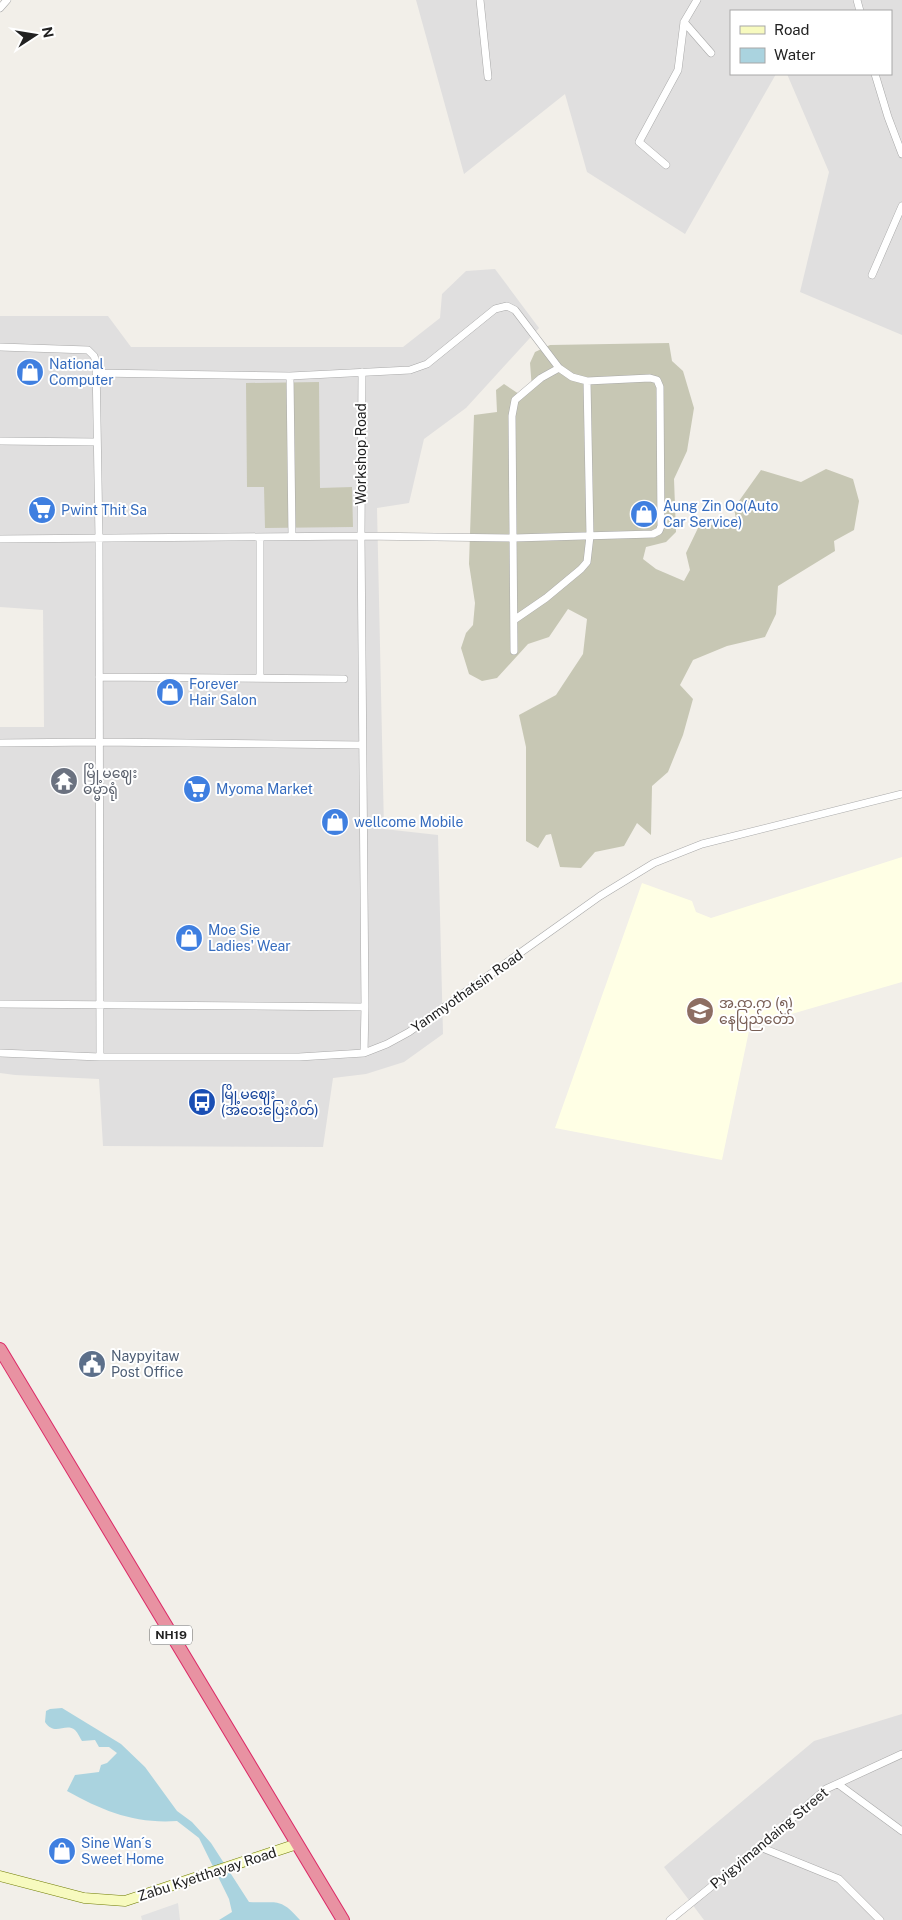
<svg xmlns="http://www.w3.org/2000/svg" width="902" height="1920" font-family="'Public Sans','Noto Sans Myanmar',sans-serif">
  <rect width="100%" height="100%" fill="#f2efe9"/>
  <path fill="#e0dfdf" d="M416,0h486v335l-102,-43 29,-120 -42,-98h104v-63h-160v63h45l-91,160 -98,-62 -22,-78 -101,80z
    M495,269l44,59 -73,80 -42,31 -15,64 -32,5 7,321 54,6 5,199 -39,28 -38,12 -33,4 -10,69 -220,-1 -4,-67 -84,-4 -15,-2v-346h44l-1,-117 -43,-3v-291h108l23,31h272l37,-29 2,-24 24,-23z
    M902,1714v206h-198l-40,-53 150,-126z"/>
  <path fill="#ffffe5" d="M902,857v125l-152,44 -28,134 -167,-32 87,-245 50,18 4,11 15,6z"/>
  <path fill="#c7c7b4" d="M669,343l3,18 11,10 11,37 -7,43 -13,28 2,53 -10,10 -20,5 -3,12 13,10 28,12 6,-11 -4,-17 12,-25 38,-9 -2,-11 27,-38 40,12 25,-13 27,10 6,22 -5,29 -20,11 1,10 -57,35 -2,28 -11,23 -38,9 -34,14 -13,25 13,14 -10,36 -15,37 -16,14 -1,49 -14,-12 -13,23 -29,6 -14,16 -21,-1 -9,-33 -5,1 -8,13 -12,-7v-94l-7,-32 37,-20 27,-41 4,-35 -19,-10 -19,28 -21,7 -31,34 -15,3 -13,-7 -8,-26 5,-15 7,-8 2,-22 -6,-39 5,-149 23,-3 -1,-22 8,-6 15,10 13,-5 -2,-26 5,-11 15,-7z
    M319,382l1,106 32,-1 1,40 -88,1 -1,-41h-17l-1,-104z"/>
  <path fill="#e2e2e2" d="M178,1903l2,17h-38l-1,-4z"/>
  <path fill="#aad3df" d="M62,1708l59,36 24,23 32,44 15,11 19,21 38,59c28,2 30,-6 51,18h-81l13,-8 -3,-13 -30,-61 -22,-17c-42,3 -74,-10 -110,-30l8,-16 24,-3 2,-7 6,-2 10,-10 -8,-6h-10l-4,-7 -13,1c-2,-3 -4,-8 -7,-11 -10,-8 -20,7 -30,-8l1,-11 4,-2z"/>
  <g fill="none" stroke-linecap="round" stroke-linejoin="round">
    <g stroke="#a9a9a9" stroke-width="8">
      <path id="street" d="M480,0l8,77
        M857,0l3,11
        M0,8l7,-8
        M684,22l27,31
        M875,74l13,43 14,37
        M666,165l-27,-23 39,-72 6,-48 13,-22
        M872,275l30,-69
        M0,347l88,3 6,6 2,6 3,176 1,519
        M362,372l-1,164 4,471
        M96,373l194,3 120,-6 17,-6 68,-55 12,-3 8,4 44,58 13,9 15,4
        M290,376l2,160
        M0,441l96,1
        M0,539l361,-3 153,2 139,-4 6,-3 2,-5 -1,-139 -3,-7 -7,-2 -63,3 3,155 -3,26 -6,7 -35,29 -32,22
        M514,651l-2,-235 3,-16 26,-22 18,-10
        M99,677l245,2
        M260,678v-141
        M0,743l99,-1 263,3
        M0,1004l365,3 -1,46
        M0,1053l100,4h199l65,-4 23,-9 22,-12 191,-136 54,-33 48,-19 200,-50
        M838,1784l64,47
        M760,1847l79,32 41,41
        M670,1920l73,-59 83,-72 76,-35"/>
    </g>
    <g stroke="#707d05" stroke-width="11">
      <path id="secondary" d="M0,1876l84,22 41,3 172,-57"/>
    </g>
    <g stroke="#dc2a67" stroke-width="14">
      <path id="highway" d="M0,1349l343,571"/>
    </g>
    <use href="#street" stroke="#fff" stroke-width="7"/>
    <use href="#secondary" stroke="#f7fabf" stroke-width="10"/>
    <use href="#highway" stroke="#e892a2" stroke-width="12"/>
  </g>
  <defs>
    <g id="shop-disc" transform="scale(1.4375)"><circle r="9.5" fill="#3f7fe0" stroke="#fff"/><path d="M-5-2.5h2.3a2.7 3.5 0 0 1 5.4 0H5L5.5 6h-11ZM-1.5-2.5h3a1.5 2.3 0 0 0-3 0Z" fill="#fff"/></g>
    <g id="supermarket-disc" transform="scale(1.4375)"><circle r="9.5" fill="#3f7fe0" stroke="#fff"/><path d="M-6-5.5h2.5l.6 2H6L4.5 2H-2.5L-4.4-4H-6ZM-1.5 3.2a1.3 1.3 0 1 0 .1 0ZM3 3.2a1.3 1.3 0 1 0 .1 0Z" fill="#fff"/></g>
    <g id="temple-disc" transform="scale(1.4375)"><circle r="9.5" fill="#6b7280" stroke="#fff"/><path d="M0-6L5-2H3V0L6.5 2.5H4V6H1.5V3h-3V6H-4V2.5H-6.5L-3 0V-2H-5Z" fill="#fff"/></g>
    <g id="school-disc" transform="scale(1.4375)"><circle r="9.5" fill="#8d6e63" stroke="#fff"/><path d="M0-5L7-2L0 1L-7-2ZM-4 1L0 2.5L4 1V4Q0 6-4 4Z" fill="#fff"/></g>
    <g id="bus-disc" transform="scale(1.4375)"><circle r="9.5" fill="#1a4fb4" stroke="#fff"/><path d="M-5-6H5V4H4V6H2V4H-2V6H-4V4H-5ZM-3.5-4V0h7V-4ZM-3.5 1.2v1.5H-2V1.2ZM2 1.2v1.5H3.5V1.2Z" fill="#fff"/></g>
    <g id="civic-disc" transform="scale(1.4375)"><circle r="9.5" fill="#5c6f8a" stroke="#fff"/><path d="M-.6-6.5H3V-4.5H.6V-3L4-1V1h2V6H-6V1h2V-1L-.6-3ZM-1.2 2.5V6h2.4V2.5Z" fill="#fff"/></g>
  </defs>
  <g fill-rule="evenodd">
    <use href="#shop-disc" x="30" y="372"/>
    <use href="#supermarket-disc" x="42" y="510"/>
    <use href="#shop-disc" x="644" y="514"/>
    <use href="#shop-disc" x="170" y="692"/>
    <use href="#temple-disc" x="64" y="781"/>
    <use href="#supermarket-disc" x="197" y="789"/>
    <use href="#shop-disc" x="335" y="822"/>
    <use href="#shop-disc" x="189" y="938"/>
    <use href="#school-disc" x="700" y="1011"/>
    <use href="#bus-disc" x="202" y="1102"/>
    <use href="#civic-disc" x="92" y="1364"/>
    <use href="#shop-disc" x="62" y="1851"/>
  </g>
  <g text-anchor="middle" stroke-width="4" stroke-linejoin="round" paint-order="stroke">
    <rect fill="#fff" stroke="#646464" stroke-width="1" x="150" y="1625.5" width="42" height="19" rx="4"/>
    <g font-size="12" font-weight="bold" fill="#222">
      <text x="171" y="1639">NH19</text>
    </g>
    <g font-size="14" fill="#366cbe" stroke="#fff" text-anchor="start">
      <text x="49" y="369">National<tspan x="49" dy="16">Computer</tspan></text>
      <text x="663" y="511">Aung Zin Oo(Auto<tspan x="663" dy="16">Car Service)</tspan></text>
      <text x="61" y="515">Pwint Thit Sa</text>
      <text x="189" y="689">Forever<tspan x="189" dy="16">Hair Salon</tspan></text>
      <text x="216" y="794">Myoma Market</text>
      <text x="354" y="827">wellcome Mobile</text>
      <text x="208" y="935">Moe Sie<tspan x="208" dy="16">Ladies' Wear</tspan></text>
      <text x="81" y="1848">Sine Wan´s<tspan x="81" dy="16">Sweet Home</tspan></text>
    </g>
    <g font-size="14" fill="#222" stroke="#fff">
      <text transform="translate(361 454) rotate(-90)" y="5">Workshop Road</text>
      <text transform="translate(467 991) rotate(-35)" y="5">Yanmyothatsin Road</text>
      <text transform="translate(769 1838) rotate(-40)" y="5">Pyigyimandaing Street</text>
      <text transform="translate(207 1874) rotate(-18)" y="5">Zabu Kyetthayay Road</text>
    </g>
    <g font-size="14" fill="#5b616d" stroke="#fff" text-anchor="start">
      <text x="83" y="778">မြို့မဈေး<tspan x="83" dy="16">ဓမ္မာရုံ</tspan></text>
    </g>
    <g font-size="14" fill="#785e54" stroke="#fff" text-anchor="start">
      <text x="719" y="1008">အ.ထ.က (၅)<tspan x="719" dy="16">နေပြည်တော်</tspan></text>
    </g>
    <g font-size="14" fill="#164399" stroke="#fff" text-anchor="start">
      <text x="221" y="1099">မြို့မဈေး<tspan x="221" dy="16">(အဝေးပြေးဂိတ်)</tspan></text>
    </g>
    <g font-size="14" fill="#4e5e75" stroke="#fff" text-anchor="start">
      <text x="111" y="1361">Naypyitaw<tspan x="111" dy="16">Post Office</tspan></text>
    </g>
  </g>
  <rect x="730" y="10" width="162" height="65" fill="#ffffff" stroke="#a7a7a7"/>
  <rect x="740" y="26" width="25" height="8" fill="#f7fabf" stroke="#a7a7a7"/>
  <text x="774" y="35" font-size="15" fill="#222222">Road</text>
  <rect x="740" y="48" width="25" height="15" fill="#aad3df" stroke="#a7a7a7"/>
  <text x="774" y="60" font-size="15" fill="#222222">Water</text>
  <g transform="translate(35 35) rotate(78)" stroke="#ffffff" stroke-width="4" paint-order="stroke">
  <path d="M0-4L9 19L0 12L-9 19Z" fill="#222222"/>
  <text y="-8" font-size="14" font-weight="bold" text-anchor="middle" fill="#222222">N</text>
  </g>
</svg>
